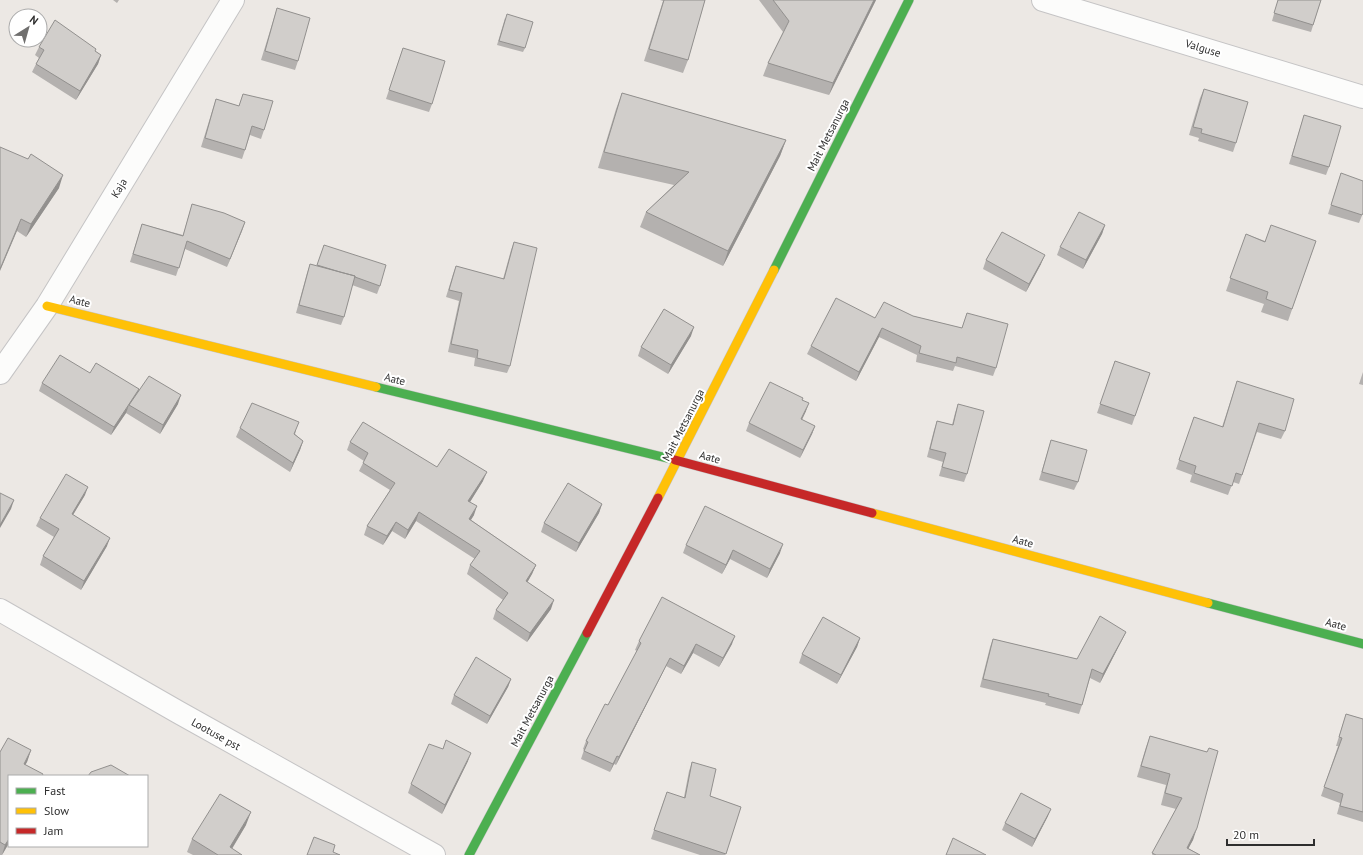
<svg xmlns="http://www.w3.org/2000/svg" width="1363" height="855" font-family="'PT Sans',sans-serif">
  <rect width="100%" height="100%" fill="#ece8e4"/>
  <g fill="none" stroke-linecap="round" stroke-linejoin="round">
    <g stroke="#c5c4c5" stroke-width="24">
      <path id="street" d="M1043,0l320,97
        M0,373l47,-67 186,-306
        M0,610l178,102 256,143"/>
    </g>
    <g stroke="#c5c4c5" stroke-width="10">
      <path id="fast" d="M774,270l135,-270
        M376,387l299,73
        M1208,603l155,41
        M469,855l118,-222"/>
    </g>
    <g stroke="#c5c4c5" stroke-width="10">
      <path id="slow" d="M47,306l329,81
        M658,498l116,-228
        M872,513l336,90"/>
    </g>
    <g stroke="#c5c4c5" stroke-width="10">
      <path id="jam" d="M675,460l197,53
        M587,633l71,-135"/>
    </g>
    <use href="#street" stroke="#fcfcfb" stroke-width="22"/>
    <use href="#fast" stroke="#4caf50" stroke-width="9"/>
    <use href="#slow" stroke="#ffc107" stroke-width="9"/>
    <use href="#jam" stroke="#c62828" stroke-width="9"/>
  </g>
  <path fill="#b4b1af" d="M113,0h6l-2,3z
    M660,0h45l-17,60 -5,13 -39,-12 19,-60z
    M759,0h117l-47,95 -66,-19 5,-13 15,-31z
    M1278,0h43l-10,32 -39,-11z
    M277,8l21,53 -3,9 -34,-10z
    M505,18l20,30 -2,4 -26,-7z
    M39,47l56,4 6,4 -3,9 -22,36 -44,-28 7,-14 -4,-3z
    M403,48l29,56 -3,8 -43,-13z
    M1204,89l32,54 -3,9 -35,-11 1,-3 -10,-3 11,-37z
    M622,93l164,47 -6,16 -57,110 -83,-39 6,-15 28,-27 -76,-17 18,-59z
    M243,94l21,36 -3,9 -11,-4 -8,24 -41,-12 12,-39 3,-9 23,7z
    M1304,115l25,52 -3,8 -37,-11z
    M0,147l59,41 -33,49 -9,-6z
    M1341,173l22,40 -4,10 -31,-9z
    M192,204l53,18 -18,45 -42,-18 -9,27 -46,-14 12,-38 41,11z
    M1105,225l-3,9 -19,35 -26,-14 3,-8z
    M1246,234l19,7h51l-28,80 -27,-9 3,-8 -38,-13z
    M514,242l-4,124 -3,7 -33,-7 1,-8 -27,-6 11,-51 -13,-4 7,-23 3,-8 47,13 8,-29z
    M324,245l56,41 -3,8 -25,-9 -8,32 -3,8 -45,-12 11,-40 3,-9 7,2z
    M986,260l55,4 -15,28 -43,-23z
    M967,313l29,55 -3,8 -38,-10 -2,5 -37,-9 1,-7 -38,-18 -23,44 -49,-27 4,-8 64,-28 38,-2 49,12z
    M691,336l-23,38 -30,-18 3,-9z
    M1115,361l35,12 -18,52 -35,-12z
    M1363,372v13l-4,-1z
    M90,373l49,16 39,15 -18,30 -34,-21 -15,22 -72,-44 3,-8z
    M1237,381l48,50 -4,8 -24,-7 -18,52 -6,-2 -5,13 -38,-13 2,-7 -16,-6 18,-52 28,10z
    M803,400l3,11 -4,9 13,6 -3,8 -12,24 -54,-27 3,-8z
    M958,404l9,70 -3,8 -25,-6 4,-14 -16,-5 7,-27 3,-9 15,4 3,-12z
    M240,428l56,3 -1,3 8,7 -3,9 -10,22 -54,-35z
    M1051,440l27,42 -4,8 -35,-10z
    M350,442l133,39 -13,21 4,13 -3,5 65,45 -4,9 -5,8 24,27 -24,33 -34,-23 3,-9 7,-10 -36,-26 3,-9 5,-6 -59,-38 -11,18 -13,-8 -9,14 -19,-10 3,-9 23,-36 -31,-19 5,-10 -17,-11z
    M85,495l-12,20 34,31 -26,44 -41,-25 3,-9 11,-19 -18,-11 4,-8z
    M602,504l-3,9 -23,39 -35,-20 3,-9z
    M686,545l94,8 -13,25 -37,-19 -8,15 -39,-21z
    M1126,632l-4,8 -22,43 -10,-5 -8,27 -3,9 -34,-9 1,-2 -66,-16 10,-40 3,-8 84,20z
    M860,638l-3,9 -20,37 -38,-21 3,-9z
    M639,641l93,3 -13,23 -26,-14 -12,21 -15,-8 -50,99 -2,-1 -4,8 -29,-13 3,-9 -1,-1 3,-8 22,-36 29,-54 -2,-1z
    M511,679l-3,8 -21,37 -36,-20 3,-9z
    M1346,714l17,5v103l-26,-8 3,-11 -19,-7 17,-50h-2z
    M1150,736l57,16 -14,88 -5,8 12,7h-48l24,-46 -15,-4 5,-20 -29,-8 9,-30z
    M443,749l25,12 -26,53 -34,-21 3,-9z
    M31,750l-4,12 -18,14v67l-7,12h-2v-103z
    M692,762l18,34 31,11 -16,48h-25l-49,-16 13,-39 20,-3 5,-26z
    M1048,816l-16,31 -30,-17 3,-7z
    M246,825l-14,24 10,6h-49l-6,-3 5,-13z"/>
  <path fill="#92908e" d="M874,0h2l-47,95 4,-12z
    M101,55l-3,9 -22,36 4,-9z
    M786,140l-6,16 -57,110 5,-15z
    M63,175l-4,13 -33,49 5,-13z
    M21,219l-4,12 -17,40v-2z
    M245,222l-3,9 -15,36 3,-8z
    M1105,225l-3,9 -19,35 3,-9z
    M1045,255l-4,9 -15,28 3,-8z
    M694,327l-3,9 -23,38 3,-9z
    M882,328l-3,9 -23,44 3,-9z
    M181,395l-3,9 -18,30 3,-9z
    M809,403l-3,8 -8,16 3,-8z
    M129,405l-3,8 -15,22 3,-8z
    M815,426l-3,8 -12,24 3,-8z
    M303,441l-3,9 -10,22 3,-9z
    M487,472l-4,9 -18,29 3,-9z
    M88,487l-3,8 -17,28 4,-9z
    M14,500l-3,9 -11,19v-3z
    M602,504l-3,9 -23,39 3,-9z
    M477,506l-3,9 -8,12 3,-8z
    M419,512l-3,9 -11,18 3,-9z
    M396,522l-4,9 -9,14 4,-9z
    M110,538l-3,8 -26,44 3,-9z
    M783,544l-3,9 -13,25 3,-9z
    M733,550l-3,9 -8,15 4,-9z
    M536,565l-4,9 -9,16 3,-9z
    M554,600l-3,9 -24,33 3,-9z
    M1126,632l-4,8 -22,43 3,-9z
    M735,636l-3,8 -13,23 4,-9z
    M860,638l-3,9 -20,37 4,-9z
    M696,644l-3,9 -12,21 3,-8z
    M670,658l-4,8 -50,99 3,-8z
    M511,679l-3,8 -21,37 3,-8z
    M31,750l-4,12 -7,13 4,-11z
    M471,753l-3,8 -26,53 3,-9z
    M617,756l-3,8 -4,8 3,-8z
    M1051,809l-3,7 -16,31 3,-8z
    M251,812l-5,13 -18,30 2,-8z
    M1197,828l-4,12 -8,15 2,-7z
    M9,839v4l-7,12 3,-10z"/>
  <path fill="#d1cecb" stroke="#92908e" d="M664,0h41l-17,60 -39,-11z
    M773,0h101l-41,83 -65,-20 21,-42z
    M1278,0h43l-8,25 -39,-12z
    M277,8l33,10 -12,43 -33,-10z
    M507,14l26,8 -8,26 -26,-7z
    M55,20l41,29 -1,2 6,4 -21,36 -44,-27 8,-14 -5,-3z
    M403,48l42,13 -13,43 -43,-14z
    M1204,89l44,13 -12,41 -35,-10 1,-4 -9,-2z
    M622,93l164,47 -58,111 -82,-39 43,-40 -85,-20z
    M243,94l30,7 -9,29 -12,-4 -7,24 -40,-12 11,-39 23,7z
    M1304,115l37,11 -12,41 -37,-11z
    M0,147l28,12 3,-5 32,21 -32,49 -10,-5 -21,50z
    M1341,173l22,8v32l-1,2 -31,-10z
    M192,204l32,9 21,9 -15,37 -43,-18 -8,27 -46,-14 9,-30 41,12z
    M1079,212l26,13 -19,35 -26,-13z
    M1271,225l45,16 -24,68 -26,-10 2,-7 -38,-14 16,-44 19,8z
    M1002,232l43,23 -16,29 -43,-24z
    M514,242l23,6 -27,118 -33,-8 1,-8 -27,-6 11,-51 -13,-3 7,-24 48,13z
    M324,245l62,20 -6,21 -25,-9v-1l-15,-4 -23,-7z
    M310,264l45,12 -11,41 -45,-12z
    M836,298l39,20 9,-16 29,14 49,12 5,-15 41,11 -12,44 -39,-11 -1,6 -37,-10 2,-7 -39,-18 -23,44 -48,-26z
    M664,309l30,18 -23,38 -30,-18z
    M60,355l30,18 6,-10 43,26 -25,38 -72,-44z
    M1115,361l35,12 -15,43 -35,-12z
    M149,376l32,19 -18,30 -34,-20z
    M1237,381l57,18 -9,32 -26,-8 -17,52 -6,-2 -4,13 -38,-13 2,-7 -17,-6 15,-43 29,10z
    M770,382l33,16 -1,2 7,3 -8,16 14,7 -12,24 -54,-27z
    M252,403l47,19 -5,12 9,7 -10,22 -53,-35z
    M958,404l26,7 -17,63 -25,-7 4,-14 -16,-4 7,-28 16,4z
    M363,422l74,45 12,-18 38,23 -19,29 9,5 -8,13 67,46 -10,16 28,19 -24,33 -34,-23 12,-17 -38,-28 10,-14 -61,-39 -11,18 -12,-8 -9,14 -20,-10 28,-43 -32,-20 5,-10 -18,-11z
    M1051,440l36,10 -9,32 -36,-10z
    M66,474l22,13 -16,27 38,24 -26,43 -41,-25 16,-27 -19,-11z
    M568,483l34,21 -23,39 -35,-20z
    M0,493l14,7 -14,25z
    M705,506l78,38 -13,25 -37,-19 -7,15 -40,-20z
    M662,597l73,39 -12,22 -27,-14 -12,22 -14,-8 -51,99 -2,-1 -4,8 -29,-13 4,-9 -2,-1 19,-37 3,1 33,-62 -2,-2z
    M1100,616l26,16 -23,42 -11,-5 -10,36 -34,-9 1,-2 -66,-15 10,-40 84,20z
    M823,617l37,21 -19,37 -39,-21z
    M476,657l35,22 -21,37 -36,-21z
    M1346,714l17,5v93l-23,-6 3,-12 -19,-7 18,-49 -3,-1z
    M1150,736l57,16 2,-4 9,3 -21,77 -10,20 13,7h-44l-4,-2 30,-55 -17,-5 5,-19 -29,-8z
    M8,738l23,12 -7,14 19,10 -1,2h-33v63l-4,6 -5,-3v-90z
    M446,740l25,13 -26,52 -34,-21 18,-40 14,5z
    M692,762l24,7 -6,27 31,11 -15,47 -72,-24 13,-38 18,6z
    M111,765l19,11h-42l3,-4z
    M1021,793l30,16 -16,30 -30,-16z
    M220,794l31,18 -21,35 12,8h-24l-26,-16z
    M314,837l21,8 -2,7 7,3h-33z
    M953,838l33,17h-40z"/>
  <g text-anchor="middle" stroke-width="4" stroke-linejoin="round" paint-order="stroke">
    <g font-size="11" fill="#2e2e2e" stroke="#fff">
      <text transform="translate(1203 48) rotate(17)" y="4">Valguse</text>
      <text transform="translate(828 135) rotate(-63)" y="4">Mait Metsanurga</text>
      <text transform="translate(119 188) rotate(-59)" y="4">Kaja</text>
      <text transform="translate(80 301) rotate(14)" y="4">Aate</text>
      <text transform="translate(395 379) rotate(14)" y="4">Aate</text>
      <text transform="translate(683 425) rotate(-63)" y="4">Mait Metsanurga</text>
      <text transform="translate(710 457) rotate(15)" y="4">Aate</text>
      <text transform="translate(1023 541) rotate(15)" y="4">Aate</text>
      <text transform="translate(1336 624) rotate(15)" y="4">Aate</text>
      <text transform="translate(532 711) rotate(-62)" y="4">Mait Metsanurga</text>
      <text transform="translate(216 734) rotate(29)" y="4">Lootuse pst</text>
    </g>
  </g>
  <rect x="8" y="775" width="140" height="72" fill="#ffffff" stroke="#ababab"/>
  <rect x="16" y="788" width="20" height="6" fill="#4caf50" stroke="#ababab"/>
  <text x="44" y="795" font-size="12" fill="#2e2e2e">Fast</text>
  <rect x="16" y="808" width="20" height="6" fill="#ffc107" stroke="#ababab"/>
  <text x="44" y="815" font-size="12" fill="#2e2e2e">Slow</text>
  <rect x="16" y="828" width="20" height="6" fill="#c62828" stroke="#ababab"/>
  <text x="44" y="835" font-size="12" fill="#2e2e2e">Jam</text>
  <g transform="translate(28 28) rotate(37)"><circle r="19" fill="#ffffff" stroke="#ababab"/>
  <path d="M0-3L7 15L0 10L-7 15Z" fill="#706f6e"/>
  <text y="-6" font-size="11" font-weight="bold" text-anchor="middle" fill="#2e2e2e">N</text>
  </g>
  <path d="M1227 839v6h87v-6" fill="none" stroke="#2e2e2e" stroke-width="2"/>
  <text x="1233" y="839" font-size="12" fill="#2e2e2e" stroke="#ffffff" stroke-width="3" paint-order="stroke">20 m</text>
</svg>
